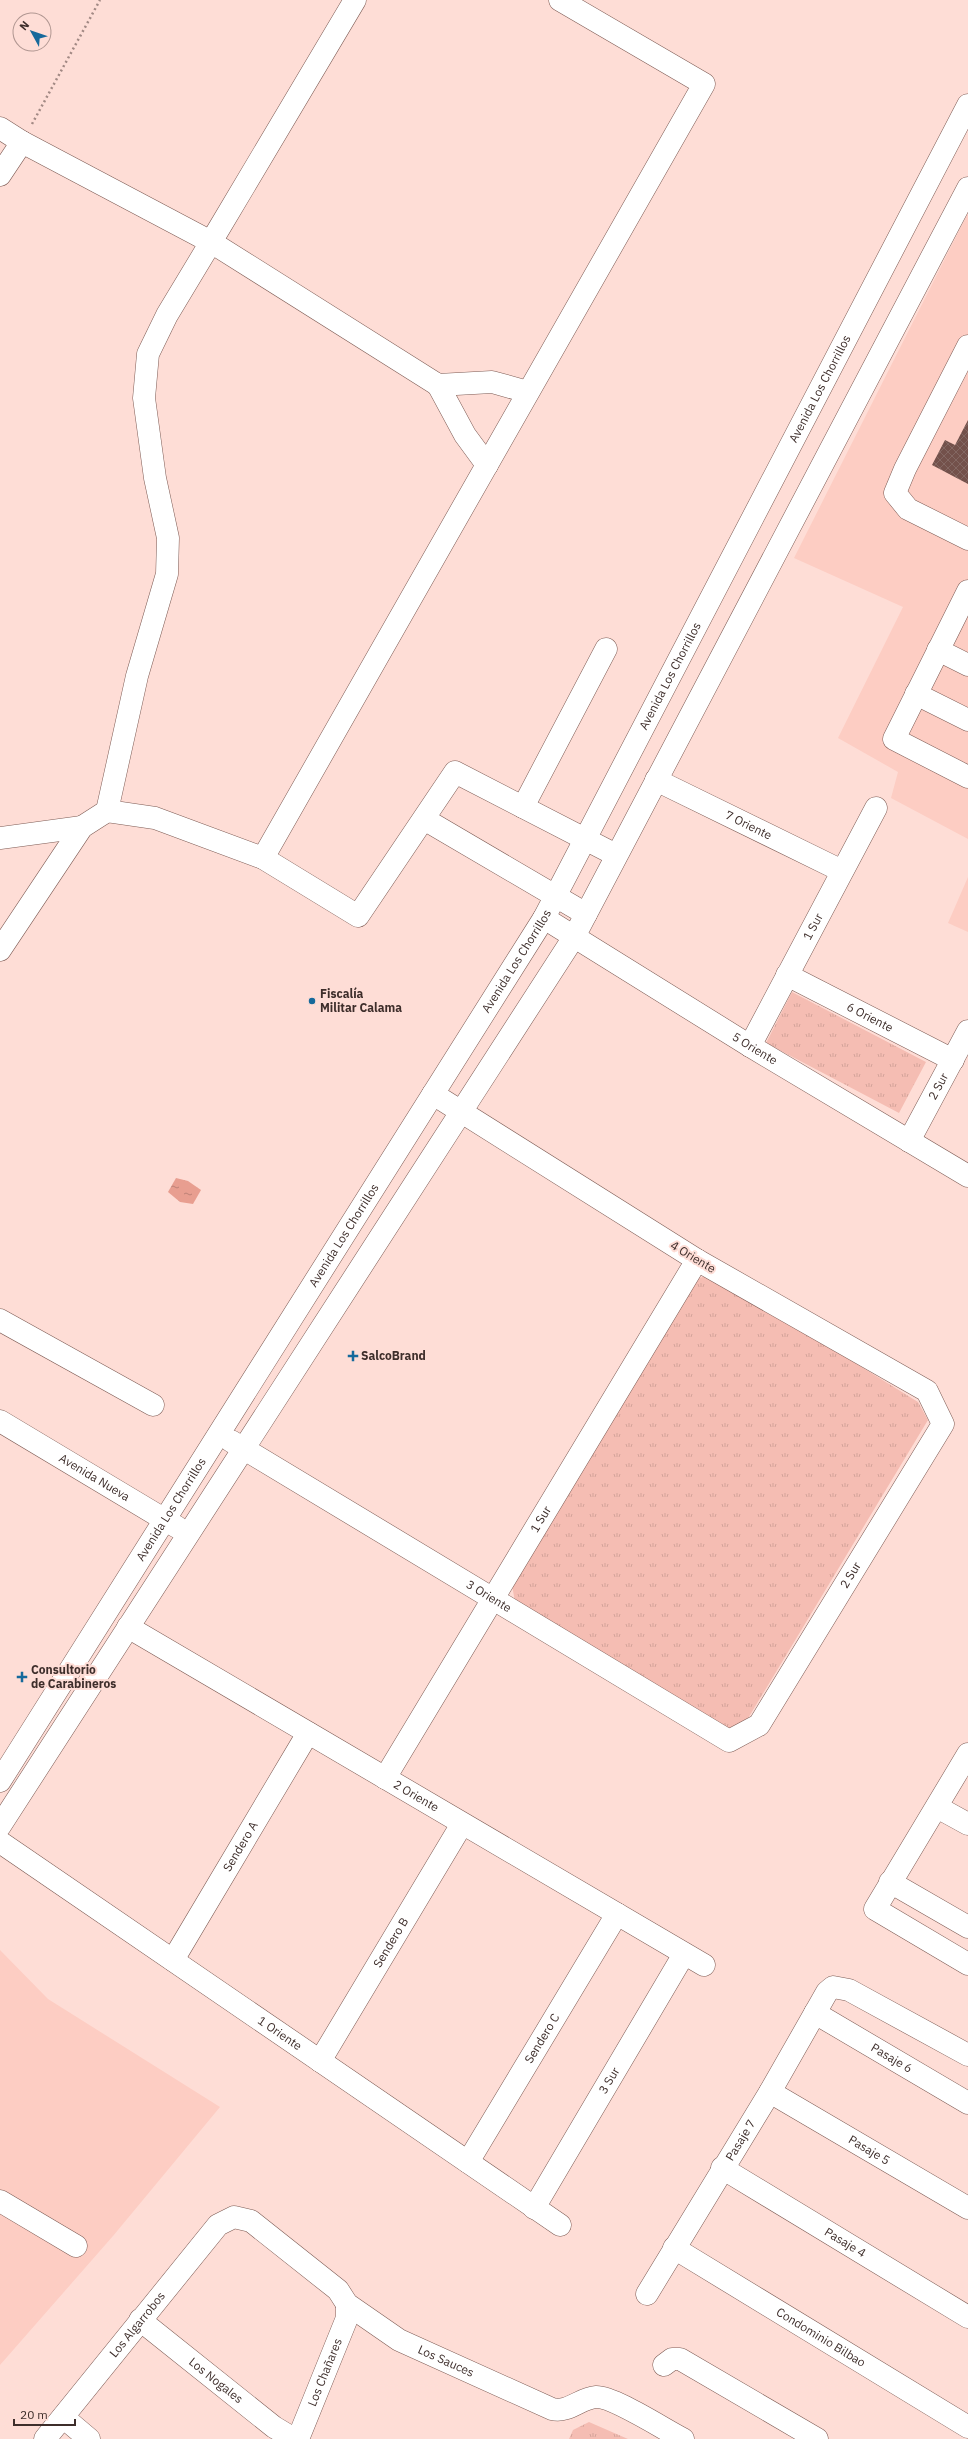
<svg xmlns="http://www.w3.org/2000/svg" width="968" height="2439" font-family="'IBM Plex Sans',sans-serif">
  <defs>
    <pattern id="park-tufts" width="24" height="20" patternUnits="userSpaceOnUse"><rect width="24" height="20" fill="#f5bdb3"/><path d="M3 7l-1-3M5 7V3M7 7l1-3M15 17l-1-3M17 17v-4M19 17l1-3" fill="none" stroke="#d3a39a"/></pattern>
    <pattern id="water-ripples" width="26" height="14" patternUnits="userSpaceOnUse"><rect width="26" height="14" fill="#e89e90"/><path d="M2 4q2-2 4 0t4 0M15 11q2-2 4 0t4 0" fill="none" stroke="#bd8176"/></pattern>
    <pattern id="building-cross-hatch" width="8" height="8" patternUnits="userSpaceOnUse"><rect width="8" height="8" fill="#73514b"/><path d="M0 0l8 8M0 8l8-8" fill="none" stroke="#836762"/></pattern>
  </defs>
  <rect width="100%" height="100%" fill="#feddd6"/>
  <path fill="#fdcdc3" d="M968,213v626l-77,-41 7,-26 -60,-34 65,-131 -109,-49z
    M968,877v55l-20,-9z
    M0,1950l48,49 172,108 -107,129 -113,129z"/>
  <path fill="url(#park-tufts)" d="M792,992l134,70 -27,51 -133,-70z
    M713,1275l205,127 10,18 -181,300 -16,10 -216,-128 -3,-17 186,-307z
    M589,2422l39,17h-59l4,-9z"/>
  <path fill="url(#water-ripples)" d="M176,1178l12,3 13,9 -8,14 -13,-2 -12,-10z"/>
  <path fill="url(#building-cross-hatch)" d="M968,420v64l-36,-19 13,-25 10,5z"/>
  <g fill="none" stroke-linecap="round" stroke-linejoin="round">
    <g stroke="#7d5b54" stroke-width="23">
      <g id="minor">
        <path d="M0,128l22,14"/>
        <path d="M0,175l22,-33 189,100 144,-242"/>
        <path d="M968,346l-63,123 -10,24 13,16 60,30"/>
        <path d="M438,385l27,50 22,30"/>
        <path d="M968,591l-74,148 74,38"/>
        <path d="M938,650l30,15"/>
        <path d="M916,694l52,26"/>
        <path id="s1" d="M656,780l186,91"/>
        <path d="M523,807l83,-158"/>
        <path d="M107,811l30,-135 30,-102 1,-36 -13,-60 -11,-80 4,-44 19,-39 44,-73 227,143 54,-3 36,10"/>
        <path d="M424,819l162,95"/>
        <path d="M0,838l82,-11"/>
        <path d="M263,858l95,58 97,-144 161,83"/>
        <path id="s2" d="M544,918l206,128 218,130"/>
        <path d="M0,950l82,-123 25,-16 48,7 108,40 441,-774 -144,-84"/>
        <path id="s3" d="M787,975l166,85"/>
        <path id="s4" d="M750,1046l126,-238"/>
        <path id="s5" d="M909,1141l59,-110"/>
        <path d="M0,1320l153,85"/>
        <path id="s6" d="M0,1421l177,106"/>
        <path id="s7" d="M231,1441l498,300 30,-16 184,-301 -16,-33 -230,-131 -264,-166"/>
        <path id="s8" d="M128,1627l576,338"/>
        <path d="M968,1754l-93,155 93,55"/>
        <path id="s9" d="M385,1778l312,-518"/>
        <path id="s10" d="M0,1781l544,-863 424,-813"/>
        <path d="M937,1807l31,17"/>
        <path d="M0,1826l574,-889 394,-749"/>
        <path id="s11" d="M0,1842l560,383"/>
        <path d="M890,1882l78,45"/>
        <path id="s12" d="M173,1960l135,-227"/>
        <path id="s13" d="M815,2013l153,90"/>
        <path id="s14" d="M320,2061l142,-237"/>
        <path id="s15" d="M770,2092l198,116"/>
        <path id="s16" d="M468,2162l149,-248"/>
        <path id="s17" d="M722,2168l246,149"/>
        <path d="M0,2201l76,45"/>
        <path id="s18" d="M534,2208l150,-254"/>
        <path id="s19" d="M674,2248l294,179"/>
        <path id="s20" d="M647,2294l123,-202 57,-100 6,-5 16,3 119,65"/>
        <path id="s21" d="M140,2320l134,107 20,12"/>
        <path d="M664,2365l8,-6h8l137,80"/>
        <path d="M63,2417l26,22"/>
        <path id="s22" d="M45,2439l173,-214 16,-8 17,4 87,69 9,14 52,36 153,69c17,4 28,-11 44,-12 17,-1 69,33 87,42"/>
        <path id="s23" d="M298,2439l49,-121v-14"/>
      </g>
    </g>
    <path stroke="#a28984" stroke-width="2.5" stroke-dasharray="2 3" stroke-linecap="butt" d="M32,124l68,-124"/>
    <use href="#minor" stroke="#fff" stroke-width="22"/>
  </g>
  <g fill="#16699b" stroke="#feddd6" stroke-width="1.5">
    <circle cx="312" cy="1001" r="4"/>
    <path d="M351 1350h4v4h4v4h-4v4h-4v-4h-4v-4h4z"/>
    <path d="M20 1671h4v4h4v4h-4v4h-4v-4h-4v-4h4z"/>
  </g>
  <g text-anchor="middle" stroke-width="4" stroke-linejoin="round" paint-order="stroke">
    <g font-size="12" fill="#3e2e2b" stroke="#feddd6">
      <text dy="4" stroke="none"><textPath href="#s10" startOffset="1617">Avenida Los Chorrillos</textPath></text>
      <text dy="4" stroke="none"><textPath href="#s10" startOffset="1293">Avenida Los Chorrillos</textPath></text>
      <text dy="4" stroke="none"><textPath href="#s1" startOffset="103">7 Oriente</textPath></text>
      <text dy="4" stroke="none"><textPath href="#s4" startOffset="135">1 Sur</textPath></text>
      <text dy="4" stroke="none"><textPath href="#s10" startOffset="969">Avenida Los Chorrillos</textPath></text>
      <text dy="4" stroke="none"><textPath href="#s3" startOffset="93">6 Oriente</textPath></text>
      <text dy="4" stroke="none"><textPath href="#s2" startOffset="248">5 Oriente</textPath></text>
      <text dy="4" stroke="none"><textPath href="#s5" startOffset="62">2 Sur</textPath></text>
      <text dy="4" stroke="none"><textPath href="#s10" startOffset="645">Avenida Los Chorrillos</textPath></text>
      <text transform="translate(693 1257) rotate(31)" y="4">4 Oriente</text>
      <text dy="4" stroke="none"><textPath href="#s6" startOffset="110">Avenida Nueva</textPath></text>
      <text dy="4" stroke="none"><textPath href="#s10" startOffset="321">Avenida Los Chorrillos</textPath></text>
      <text dy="4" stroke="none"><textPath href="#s9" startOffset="302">1 Sur</textPath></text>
      <text dy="4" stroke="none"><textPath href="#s7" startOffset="791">2 Sur</textPath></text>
      <text dy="4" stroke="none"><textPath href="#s7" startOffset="301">3 Oriente</textPath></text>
      <text dy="4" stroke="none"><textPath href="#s8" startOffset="334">2 Oriente</textPath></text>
      <text dy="4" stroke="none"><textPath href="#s12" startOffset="132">Sendero A</textPath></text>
      <text dy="4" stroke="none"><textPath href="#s14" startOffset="138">Sendero B</textPath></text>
      <text dy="4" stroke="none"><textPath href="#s11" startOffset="339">1 Oriente</textPath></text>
      <text dy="4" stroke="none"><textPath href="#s16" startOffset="144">Sendero C</textPath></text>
      <text dy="4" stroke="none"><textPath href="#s13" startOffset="89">Pasaje 6</textPath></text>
      <text dy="4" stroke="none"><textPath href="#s18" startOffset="148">3 Sur</textPath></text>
      <text dy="4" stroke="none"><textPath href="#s20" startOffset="180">Pasaje 7</textPath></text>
      <text dy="4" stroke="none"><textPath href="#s15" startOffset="115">Pasaje 5</textPath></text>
      <text dy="4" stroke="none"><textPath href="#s17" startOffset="144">Pasaje 4</textPath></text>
      <text dy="4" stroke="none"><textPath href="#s22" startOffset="147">Los Algarrobos</textPath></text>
      <text dy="4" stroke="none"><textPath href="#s19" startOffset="172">Condominio Bilbao</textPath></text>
      <text dy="4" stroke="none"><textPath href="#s22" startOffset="553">Los Sauces</textPath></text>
      <text dy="4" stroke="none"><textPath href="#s23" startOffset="72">Los Chañares</textPath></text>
      <text dy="4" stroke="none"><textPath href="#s21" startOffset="97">Los Nogales</textPath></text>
    </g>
    <g font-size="12" font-weight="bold" fill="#3e2e2b" stroke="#feddd6" text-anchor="start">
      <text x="320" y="998">Fiscalía<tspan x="320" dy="14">Militar Calama</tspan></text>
      <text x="361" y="1360">SalcoBrand</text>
      <text x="31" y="1674">Consultorio<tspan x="31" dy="14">de Carabineros</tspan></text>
    </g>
  </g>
  <g transform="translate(32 32) rotate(310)"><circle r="19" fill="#feddd6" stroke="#b19792"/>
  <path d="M0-3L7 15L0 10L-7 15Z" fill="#16699b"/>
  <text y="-6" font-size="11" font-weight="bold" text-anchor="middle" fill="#3e2e2b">N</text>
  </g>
  <path d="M14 2419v6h61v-6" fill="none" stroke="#3e2e2b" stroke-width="2"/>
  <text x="20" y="2419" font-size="12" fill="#3e2e2b" stroke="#feddd6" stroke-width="3" paint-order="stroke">20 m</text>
</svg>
